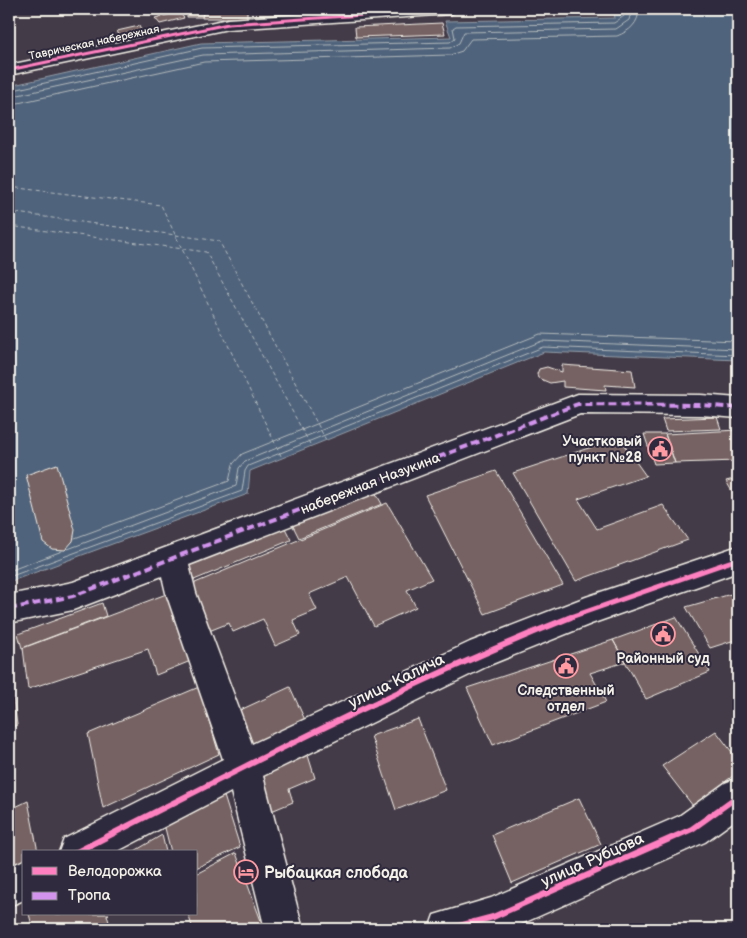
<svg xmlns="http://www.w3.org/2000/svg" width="747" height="938" font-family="'Balsamiq Sans',sans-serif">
  <rect width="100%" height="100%" fill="#443b48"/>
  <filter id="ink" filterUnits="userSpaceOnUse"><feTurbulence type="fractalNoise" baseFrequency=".02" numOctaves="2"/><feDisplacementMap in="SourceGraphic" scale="10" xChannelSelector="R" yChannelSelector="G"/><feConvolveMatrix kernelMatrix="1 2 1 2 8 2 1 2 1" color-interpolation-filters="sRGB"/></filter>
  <g filter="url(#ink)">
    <path fill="#50647b" stroke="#929ca7" d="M613,9h125v351l-194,-8 -294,119 -2,23 -239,88v-496l192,-43 250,-6 -6,-16 170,-3 -1,-5h8z"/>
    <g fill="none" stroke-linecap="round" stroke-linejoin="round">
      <path stroke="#b2b9bc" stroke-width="1" d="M9,91l193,-43 248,-6 5,-4 -2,-10 3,-2 158,-3 10,-7 1,-7
        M9,97l194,-42 247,-7 9,-5 5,-11 152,-3 13,-9 3,-11
        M9,105l195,-43 246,-7 12,-4 9,-12 146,-3c13,-5 22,-13 22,-27
        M75,538l154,-57 4,-17 9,-10 298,-120 198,7
        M68,549l168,-63 3,-18 6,-7 297,-120 196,8
        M9,571l53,-20
        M9,577l233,-86 3,-20 3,-5 295,-119 195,8"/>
      <path stroke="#b2b9bc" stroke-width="1" stroke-dasharray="4 3" stroke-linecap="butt" d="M9,187l152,18 121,253
        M9,212l210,29 107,199
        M9,226l197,26 105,194"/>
    </g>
    <path fill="#766263" stroke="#f4f1e8" d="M188,9h16l-2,8h-15z
      M204,9h43v9h-45z
      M179,12l5,6 -24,6 -5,-6z
      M442,23l3,11 -89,3 -1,-10z
      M139,26l4,9 -22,4 -4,-8z
      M562,365l70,5 3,17 -30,-2 1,5 -43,-3v-6l-13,2 -12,-5 -1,-4 2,-5 8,-2 15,5z
      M717,417l4,12 -55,2 -4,-12z
      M738,430v31l-63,2 -10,-29z
      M644,434h21l10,29 -21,1z
      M619,438l27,38 -68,23 19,30 66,-24 25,35 -112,41 -63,-108z
      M57,464l18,66 -2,11 -8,9 -13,-1 -9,-7 -17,-67z
      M496,471l67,114 -78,29 -60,-119z
      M738,478v24l-12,-21z
      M374,490l8,14 -83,34 -7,-14z
      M387,503l45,76 -25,11 9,17 -42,19 -26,-49 -39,17 8,16 -24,10 7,15 -25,11 -12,-27 -30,13 -4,-9 -30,12 -16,-47z
      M284,526l7,14 -97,40 -6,-15z
      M177,590l21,68 -42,17 -8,-26 -120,40 -5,-41z
      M738,592v47l-28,9 -24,-41z
      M102,603l4,13 -84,32 -4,-14z
      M676,617l34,55 -64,27 -33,-59z
      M613,640l12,22 -35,11 16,29 -113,43 -26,-57z
      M9,665l8,60 -8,3z
      M199,687l20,67 -116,54 -15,-74z
      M290,687l15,33 -55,27 -14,-35z
      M418,719l28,71 -50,20 -25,-74z
      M716,731l22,29v12l-45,34 -31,-40z
      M306,749l9,29 -26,11 4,13 -24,10 -12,-44z
      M224,796l16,51 -44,21v-16h-25l-7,-28z
      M579,798l22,46 -89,39 -20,-48z
      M28,801l10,51h-14v18l-15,8v-68z
      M162,835l4,17h-33z
      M236,853l28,76h-79l7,-3 -4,-12h8v-40z
      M29,914h80l-2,1 4,14h-78z"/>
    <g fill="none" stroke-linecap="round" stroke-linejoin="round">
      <g stroke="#f4f1e8" stroke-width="3">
        <path id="minor" d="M383,9h76l-8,5 -223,15 -219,46v-10l219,-46z
          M578,394l123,1 37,3v20l-37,-3 -121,-1 -391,151 7,28 56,151 218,-102 116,-45 152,-51v26l-147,52 -99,40 -229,112 40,153h-38l-34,-137 -115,60h-57l5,-13 159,-80 -57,-166 -4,-17 -89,34 -64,13v-28l64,-13z
          M738,778v40l-33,24 -195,87h-81l5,-14 57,-17 188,-82 46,-33z
          M24,860v40l-15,6v-39z"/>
      </g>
      <use href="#minor" fill="#2f2a3d" fill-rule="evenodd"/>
      <path stroke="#d193ec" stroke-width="4" stroke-dasharray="8 4" stroke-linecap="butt" d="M9,609l64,-13 505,-192 123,1 37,3"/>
      <g stroke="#2f2a3d" stroke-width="5">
        <path id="cycleway-far2" d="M9,70l219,-46 223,-15"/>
      </g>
      <g stroke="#2f2a3d" stroke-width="8">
        <path id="cycleway-far1" d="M568,618l170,-59"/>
      </g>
      <g stroke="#2f2a3d" stroke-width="9">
        <path id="cycleway" d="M77,852c162,-83 325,-167 494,-235
          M448,929l45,-12 199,-88 46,-33"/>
      </g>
      <use href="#cycleway-far2" stroke="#ff80c0" stroke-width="3"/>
      <use href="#cycleway-far1" stroke="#ff80c0" stroke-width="5"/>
      <use href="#cycleway" stroke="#ff80c0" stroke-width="6"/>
    </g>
  </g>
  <defs>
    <g id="civic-ring" transform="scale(1.25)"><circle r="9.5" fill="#2f2a3d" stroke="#ff9aa2" stroke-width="1.5"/><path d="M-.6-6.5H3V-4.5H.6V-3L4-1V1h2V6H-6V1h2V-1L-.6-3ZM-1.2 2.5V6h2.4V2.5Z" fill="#ff9aa2"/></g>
    <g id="hotel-ring" transform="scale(1.25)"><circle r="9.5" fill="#2f2a3d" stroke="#ff9aa2" stroke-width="1.5"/><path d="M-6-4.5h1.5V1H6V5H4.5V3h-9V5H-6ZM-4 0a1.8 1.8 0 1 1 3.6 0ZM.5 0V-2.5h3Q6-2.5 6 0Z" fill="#ff9aa2"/></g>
  </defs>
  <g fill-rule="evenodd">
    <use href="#civic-ring" x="660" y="449"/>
    <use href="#civic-ring" x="663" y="634"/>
    <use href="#civic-ring" x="566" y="666"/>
    <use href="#hotel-ring" x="246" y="872"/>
  </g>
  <g text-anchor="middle" stroke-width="4" stroke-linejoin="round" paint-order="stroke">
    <g font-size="11" fill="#f4f1e8" stroke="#2f2a3d">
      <text transform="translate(94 42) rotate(-12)" y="4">Таврическая набережная</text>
    </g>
    <g font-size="14" font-weight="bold" fill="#f4f1e8" stroke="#2f2a3d">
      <text x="642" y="446" text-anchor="end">Участковый<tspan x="642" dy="16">пункт №28</tspan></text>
      <text x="663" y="663">Районный суд</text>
      <text x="566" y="695">Следственный<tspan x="566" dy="16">отдел</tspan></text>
    </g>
    <g font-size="14" fill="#f4f1e8" stroke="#2f2a3d">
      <text transform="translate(370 483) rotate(-21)" y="5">набережная Назукина</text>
    </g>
    <g font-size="16" fill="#f4f1e8" stroke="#2f2a3d">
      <text transform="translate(396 680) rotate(-26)" y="6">улица Калича</text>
      <text transform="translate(592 859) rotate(-24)" y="6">улица Рубцова</text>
    </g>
    <g font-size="16" font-weight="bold" fill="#f4f1e8" stroke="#2f2a3d" text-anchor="start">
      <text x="264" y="878">Рыбацкая слобода</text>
    </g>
  </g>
  <rect width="747" height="938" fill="none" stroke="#2f2a3d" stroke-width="30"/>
  <rect x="15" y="15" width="717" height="908" fill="none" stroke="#f4f1e8" stroke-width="2" filter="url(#ink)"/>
  <rect x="22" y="850" width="175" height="65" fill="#2f2a3d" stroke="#7e7a81"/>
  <rect x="32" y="867" width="25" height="8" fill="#ff80c0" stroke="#7e7a81"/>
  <text x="68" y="876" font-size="15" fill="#f4f1e8">Велодорожка</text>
  <rect x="32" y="892" width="25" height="8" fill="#d193ec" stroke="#7e7a81"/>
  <text x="68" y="900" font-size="15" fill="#f4f1e8">Тропа</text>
</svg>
